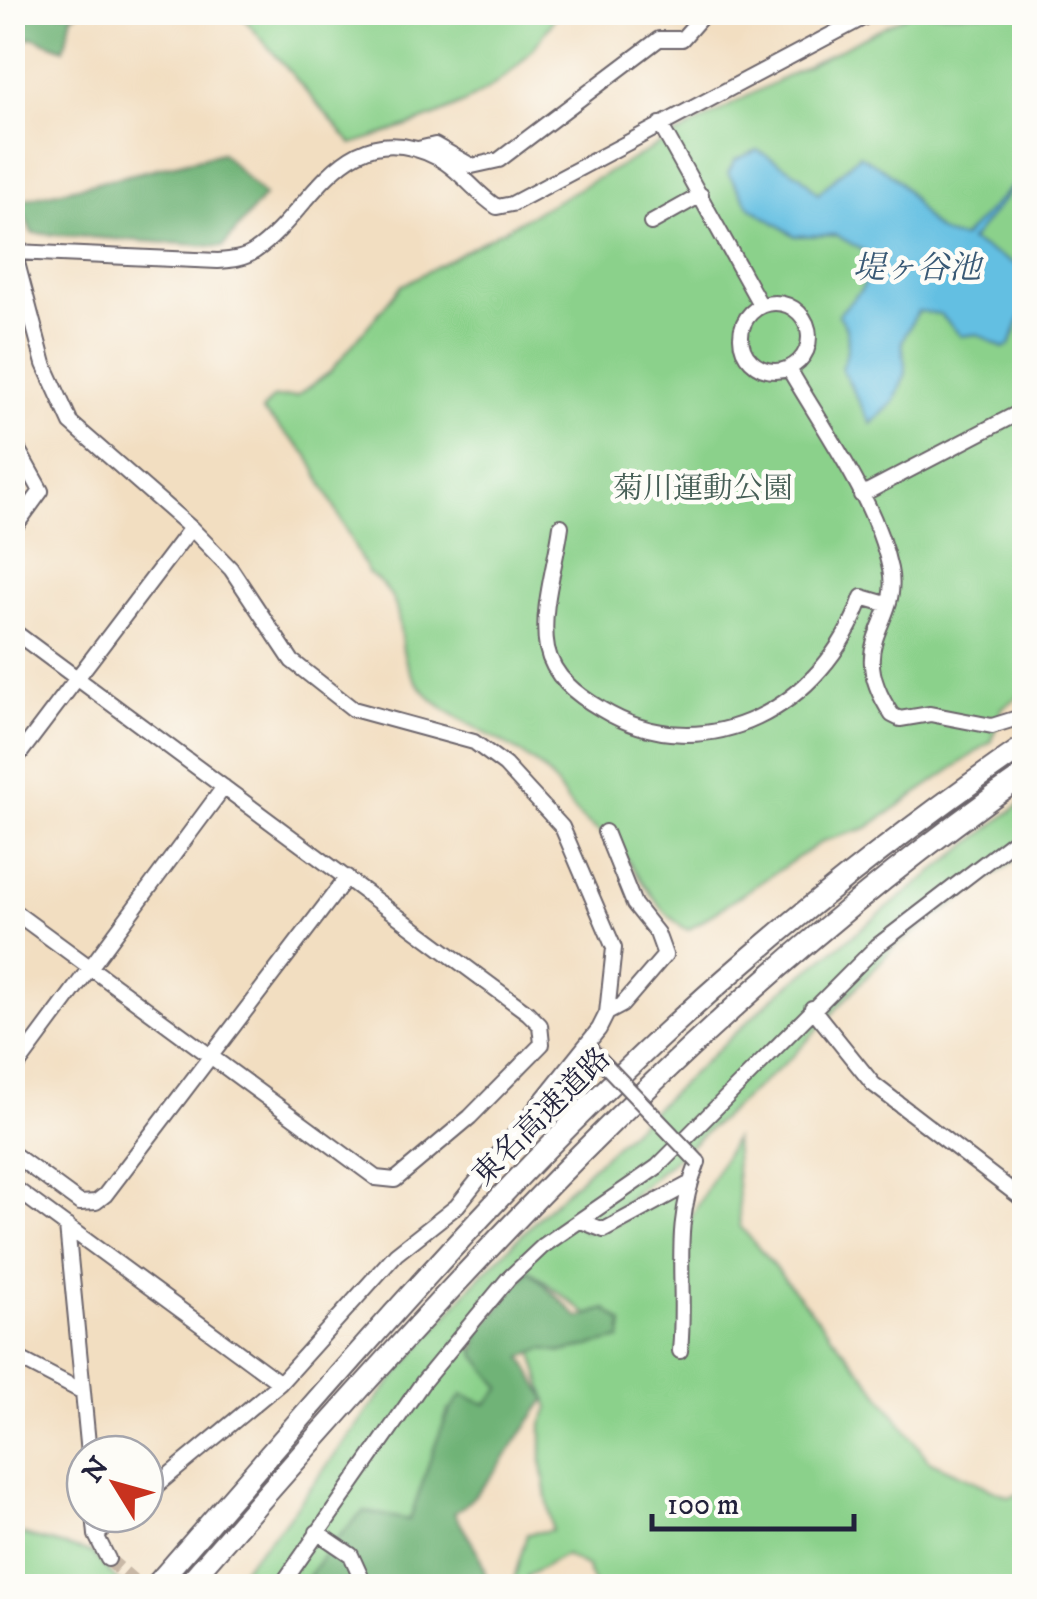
<svg xmlns="http://www.w3.org/2000/svg" width="1037" height="1599" font-family="'IM FELL DW Pica','Noto Serif JP',serif">
  <rect width="100%" height="100%" fill="#fdfcf7"/>
  <filter id="ink" filterUnits="userSpaceOnUse"><feTurbulence type="fractalNoise" baseFrequency=".01" numOctaves="2"/><feDisplacementMap in="SourceGraphic" scale="20" xChannelSelector="R" yChannelSelector="G"/><feConvolveMatrix kernelMatrix="1 2 1 2 8 2 1 2 1" color-interpolation-filters="sRGB"/></filter>
  <filter id="wash" filterUnits="userSpaceOnUse"><feTurbulence type="fractalNoise" baseFrequency=".0048" numOctaves="4" result="noise"/><feDisplacementMap in="SourceGraphic" scale="40" xChannelSelector="R" yChannelSelector="G"/><feGaussianBlur stdDeviation="2.25" result="paint"/><feColorMatrix in="noise" values="0 0 0 0 0 0 0 0 0 0 0 0 0 0 0 0 0 1.4 0 .05"/><feComposite in="paint" operator="in"/></filter>
  <g filter="url(#wash)">
    <rect width="100%" height="100%" fill="#f2dec1"/>
    <path fill="#8bd18b" stroke="#567a63" stroke-width="2.5" d="M244,13v-1l313,1c-45,84 -119,104 -205,131l-111,-129z
      M911,13h113v679l-22,16 -10,33 -125,87 -44,13 -135,89c-31,-17 -47,-54 -69,-81 -11,-14 -29,-22 -41,-34 -11,-11 -17,-25 -27,-37 -37,-41 -104,-52 -136,-98 -27,-40 1,-75 -47,-107l-61,-119 -45,-43 11,-13 24,-2 33,-24 71,-86 343,-188z
      M1024,801v53l-131,94 -99,107 -186,162 -27,14 23,-1 74,-42 1,51 55,-100 6,87 132,158 57,77 80,36 15,-4v93h-429l-8,-19 -22,-12 -38,21v10h-15l15,-52 25,-4 -10,-65v-41l7,-16 -17,-57 74,-42 -18,6 -60,-46 -40,34 -17,44 31,40 -21,23h-33l-35,113 -49,-12 -62,75h-76l58,-63 93,-124 97,-116 72,-73 228,-213z
      M13,1532l79,21 30,33h-109z"/>
    <path fill="#70b377" stroke="#496a59" stroke-width="2.5" d="M12,13l1,-1 65,1 -6,3 -8,33 -32,-12 -19,7z
      M222,153l42,43 -41,51 -191,-14 -13,-32z
      M529,1270l50,48 27,-9 17,14 -2,16 -59,13 -18,-3 -22,8 24,42c-27,35 -58,92 -92,114l25,41 10,32h-187l31,-44 31,-31 45,9c16,-36 28,-99 53,-125l24,9 15,-16 -26,-33 3,-21z"/>
    <path fill="#64bfe2" stroke="#43708e" stroke-width="2.5" d="M757,150l43,25 18,19 41,-39c11,7 25,13 34,21 24,19 32,62 69,62l62,-64 -54,67 54,28v40l-14,36 -7,3 -25,-14 -17,2 -21,-22 -22,-3 -16,30 4,32 -12,29 -23,22 -29,-55c6,-20 11,-37 -4,-54l23,-25 13,-24 -3,-11 -35,-20 -41,1 -45,-29 -22,-34 7,-13z"/>
  </g>
  <g filter="url(#ink)">
    <g fill="none" stroke-linecap="round" stroke-linejoin="round">
      <path stroke="#c8b8a6" stroke-width="14" stroke-dasharray="14 7" stroke-linecap="butt" d="M108,1559l31,27"/>
      <g stroke="#6b646a" stroke-width="18">
        <path id="minor" d="M660,124l101,182
          M418,149l17,-4 37,21 27,-6 160,-121h23l21,-24 16,-3
          M651,223l50,-28
          M12,244l32,120 27,59 120,105 40,41 61,92 61,48 121,33 31,23 57,62 52,121 -7,65 -8,16 -142,177 -61,48 -116,129 -135,112
          M15,252l203,9c13,-1 26,-2 37,-10 57,-39 89,-142 183,-93 23,12 37,35 59,49l15,-3 362,-192
          M741 337a34 34 0 1 1 68 0a34 34 0 1 1-68 0Z
          M789,369c36,62 86,130 101,200 12,55 -48,71 2,146l8,4 30,-5 62,12 32,-10
          M12,439l29,52 -29,40
          M861,495l163,-85
          M561,526c-5,38 -21,84 -14,122 6,29 30,47 54,61 105,64 224,-3 261,-112l24,7
          M12,630l516,383 12,12 2,19 -72,73 -75,63 -19,-2 -364,-268
          M12,764l179,-236
          M605,832l29,72 23,29 8,22 -43,50 -15,8
          M812,1008l61,76 151,116
          M12,1073l212,-286
          M12,1153l68,50 16,-1 9,-7 242,-318
          M12,1186l268,197
          M581,1221l23,9 85,-46
          M67,1226l22,228
          M680,1351c7,-70 -10,-119 18,-189
          M12,1355l71,37
          M94,1514l2,21 12,24
          M317,1532l34,23 14,31
          M96,1535l26,-21
          M281,1586l142,-204 85,-103 35,-33 114,-79 220,-221 147,-113"/>
      </g>
      <g stroke="#6b646a" stroke-width="24">
        <path id="highway" d="M155,1586c189,-216 374,-440 593,-627 88,-76 181,-147 276,-213
          M186,1586c257,-295 515,-586 838,-811"/>
      </g>
      <use href="#minor" stroke="#fff" stroke-width="14"/>
      <use href="#highway" stroke="#fff" stroke-width="20"/>
      <g stroke="#6b646a" stroke-width="18" stroke-linecap="butt">
        <path id="minor-bridge" d="M592,1051l106,111"/>
      </g>
      <use href="#minor-bridge" stroke="#fff" stroke-width="14"/>
    </g>
  </g>
  <g text-anchor="middle" stroke-width="9" stroke-linejoin="round" paint-order="stroke">
    <g font-size="30" fill="#475f57" stroke="#fdfcf7">
      <text x="703" y="498">菊川運動公園</text>
    </g>
    <g font-size="30" fill="#22223b" stroke="#fdfcf7">
      <text transform="translate(541 1116) rotate(-45)" y="10">東名高速道路</text>
    </g>
    <g font-size="32" font-style="italic" fill="#395975" stroke="#fdfcf7">
      <text x="917" y="278">堤ヶ谷池</text>
    </g>
  </g>
  <rect width="1037" height="1599" fill="none" stroke="#fdfcf7" stroke-width="50"/>
  <g transform="translate(115 1484) rotate(307)"><circle r="48" fill="#fdfcf7" stroke="#a5a5ac" stroke-width="2.5"/>
  <path d="M0-8L18 38L0 25L-18 38Z" fill="#c8321e"/>
  <text y="-15" font-size="28" font-weight="bold" text-anchor="middle" fill="#22223b">N</text>
  </g>
  <path d="M652 1514v15h202v-15" fill="none" stroke="#22223b" stroke-width="5"/>
  <text x="667" y="1514" font-size="30" fill="#22223b" stroke="#fdfcf7" stroke-width="8" paint-order="stroke">100 m</text>
</svg>
